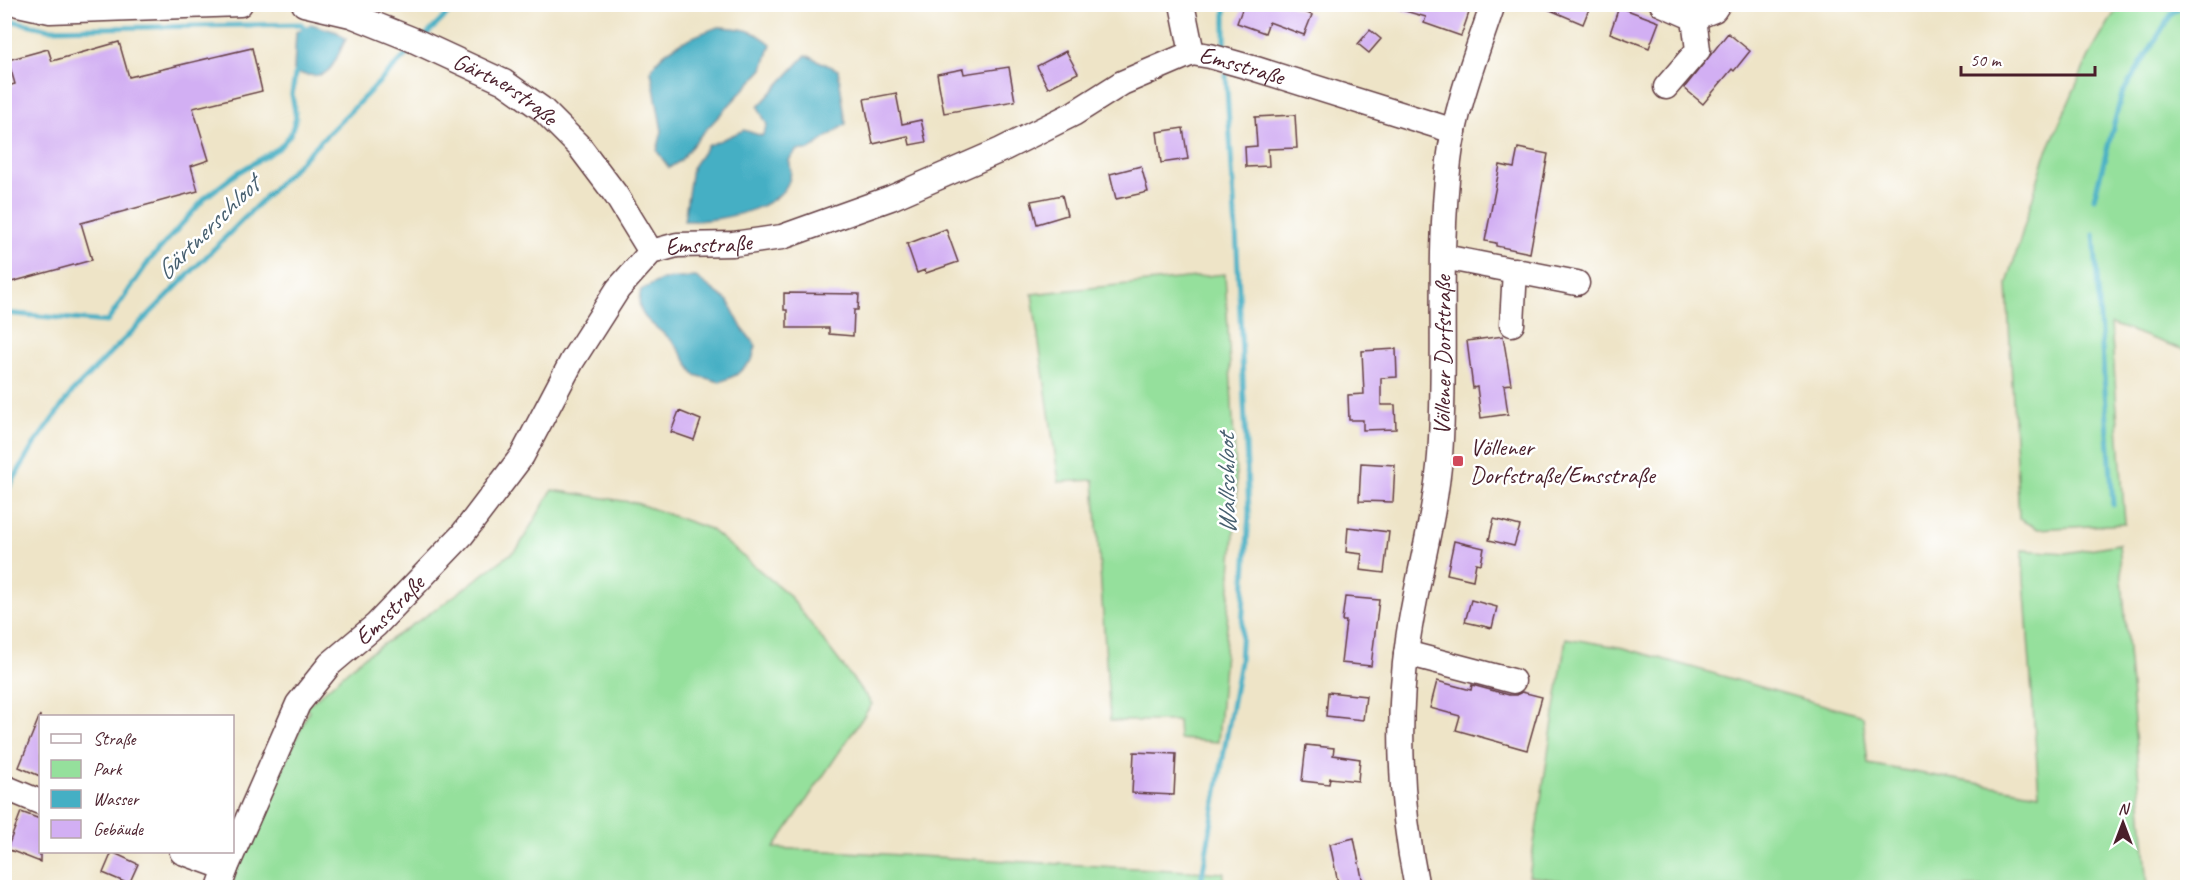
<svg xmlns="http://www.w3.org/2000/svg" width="2192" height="892" font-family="Caveat,sans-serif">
  <rect width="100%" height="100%" fill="#fff"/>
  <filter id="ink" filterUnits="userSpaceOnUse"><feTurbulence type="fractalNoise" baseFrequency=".0167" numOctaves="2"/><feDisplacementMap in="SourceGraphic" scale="12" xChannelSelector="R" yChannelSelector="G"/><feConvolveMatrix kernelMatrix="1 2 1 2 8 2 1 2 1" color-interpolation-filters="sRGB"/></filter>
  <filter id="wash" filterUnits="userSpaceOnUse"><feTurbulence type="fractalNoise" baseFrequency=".008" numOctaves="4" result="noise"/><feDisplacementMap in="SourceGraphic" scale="24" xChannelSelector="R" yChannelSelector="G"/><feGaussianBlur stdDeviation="1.35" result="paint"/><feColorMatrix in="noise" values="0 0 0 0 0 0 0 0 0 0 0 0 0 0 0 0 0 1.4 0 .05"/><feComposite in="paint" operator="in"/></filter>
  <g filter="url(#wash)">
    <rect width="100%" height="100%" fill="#eee4c7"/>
    <path fill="#95e09c" stroke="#708064" stroke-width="1.5" d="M2119,5h68v346l-76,-27 14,200 -87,5 -19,-10 -12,-235 38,-128 44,-100z
      M1225,274l12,221 -19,247 -39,-3 -1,-18h-68l-16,-241 -35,2 -27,-188z
      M552,490l84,13 74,26 78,65 84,110 -98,144 450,25 -3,15h-990l5,-17 73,-161 -4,-2 57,-50 76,-50 80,-60z
      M2119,544l29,343 -536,1 -83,-12 37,-238 58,10 239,68 5,48 171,30 -17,-244 44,3z"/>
    <path fill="#45afc4" stroke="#486778" stroke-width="1.5" d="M311,24l26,8 9,7c-15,28 -14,43 -50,34l-2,-3 2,-38z
      M718,27c23,1 35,2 53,17l-8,25 -63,67 -20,25 -11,7 -12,-17 5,-20 -11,-60c9,-23 45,-36 67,-44z
      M806,55l32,15 8,54 -37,26h-12l-8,10c15,48 -71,62 -105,61l8,-53 15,-22 37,-16 18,6 5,-11 -9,-18z
      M696,277l32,24 14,27 14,18 -4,14 -16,15 -16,7 -25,-7c-8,-11 -15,-27 -25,-36 -16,-15 -37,-22 -29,-49l22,-11z"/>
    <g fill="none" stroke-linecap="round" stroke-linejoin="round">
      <path stroke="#45afc4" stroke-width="5" d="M1225,4v42
        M4,19l45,10 252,-5 6,6
        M423,38l35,-34
        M2094,198l28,-104 50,-81 12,-9
        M2094,234l19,271
        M4,313l103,9 42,-61 57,-64 31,-24 42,-25 11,-13 6,-17 -4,-24 3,-19 3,-6
        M4,496l29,-50 40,-55 341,-344
        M1200,888l40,-227 9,-149 -12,-265 -11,-172"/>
    </g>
    <g id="blocks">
      <path fill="#d2aff3" d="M1244,4h42l26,11 -8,20 -35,-13 -4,11 -28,-10z
        M1399,4h73l-11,32 -37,-13 2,-6 -28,-8z
        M1536,4h55l-8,20z
        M1619,7l40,15 -10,26 -39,-15z
        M1370,30l11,9 -12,14 -11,-9z
        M1728,33l22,18 -16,20 -2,-2 -29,35 -19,-16z
        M119,42l10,35 123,-29 10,43 -69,17 16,52 -18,6 7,25 -117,32 11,37 -88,24v-197l11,-3 -7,-24 40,-11 4,12z
        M1066,51l12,22 -30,15 -11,-22z
        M1009,67l6,34 -71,12 -7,-39 26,-5 1,5z
        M896,93l6,31 19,-4 5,22 -16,3 -2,-9 -35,8 -9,-45z
        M1295,115l2,33 -29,1 1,17 -23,1 -1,-20 12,-1 -2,-29z
        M1183,128l5,31 -27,4 -4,-31z
        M1518,148l30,6 -18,99 -34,-7v-3l-11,-2 15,-76 14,3z
        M1141,166l7,26 -32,7 -6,-25z
        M1062,195l5,20 -30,9 -6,-23z
        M946,229l12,33 -32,11 -1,-3 -8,3 -10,-29z
        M784,293l75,1 -1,16h-4l-1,26 -24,-2v-6h-42v-18h-3z
        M1503,336l8,48 -7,1 4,29 -27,4 -4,-31 -4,1 -6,-47z
        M1396,349l1,28 -16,1v27h14l1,24 -33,1v-10h-14l-1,-25 16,-1 -2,-43z
        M679,411l22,9 -7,20 -23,-8z
        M1361,463l34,2 -2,37 -34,-1z
        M1494,519l26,7 -6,20 -25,-6z
        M1348,527l41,5 -5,41 -24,-3 2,-16 -16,-2z
        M1454,541l30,7 -3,16 -5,-1 -3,17 -26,-6z
        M1345,597l34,3 -8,66 -30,-3 5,-42h-4z
        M1471,600l26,7 -5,21 -27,-6z
        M1437,681l34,9 1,-5 37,10h7l6,-3 20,5 -15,53 -71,-20 4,-14 -30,-8z
        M1328,692l38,4 -3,24 -37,-4z
        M40,715v61l-21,-9z
        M1306,745l28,3 -1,7 27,4 -2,22 -28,-3 -1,6 -27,-3z
        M1134,752l42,2 -2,41 -42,-2z
        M21,812l19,7v43l-33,-13z
        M1354,838l10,50h-25l-9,-44z
        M112,852l26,12 -9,20 -26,-11z"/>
    </g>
  </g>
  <g filter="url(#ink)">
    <use href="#blocks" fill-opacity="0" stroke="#633d42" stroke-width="1.5"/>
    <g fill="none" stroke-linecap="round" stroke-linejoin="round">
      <g stroke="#633d42" stroke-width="27">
        <g id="minor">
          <path d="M18,4l32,7 190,-7"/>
          <path id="s1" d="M304,4l47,11 60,24 93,43 38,27 37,37 37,49 35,57"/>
          <path d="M1182,4l10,49"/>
          <path d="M1662,4l32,14 20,-8 4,-6"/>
          <path d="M1666,87l32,-37 -4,-32"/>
          <path d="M1444,257l133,26"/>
          <path d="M1512,324l3,-54"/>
          <path d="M1406,653l107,28"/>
          <path d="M4,787l36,15"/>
          <path d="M182,852l44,16"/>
          <path id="s2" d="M219,888l7,-20 72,-164 32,-40 46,-39 86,-90 60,-79 50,-95 46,-72 33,-37 26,-7 56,-1 49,-7 109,-39 110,-48 72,-36 49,-31 70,-30 18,3 46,13 198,62"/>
          <path id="s3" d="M1417,888c-17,-83 -21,-165 -9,-249 9,-61 27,-121 32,-183 7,-98 -3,-197 9,-295 6,-53 27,-106 44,-157"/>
        </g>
      </g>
      <use href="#minor" stroke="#fff" stroke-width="24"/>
    </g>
  </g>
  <rect fill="#d1495b" stroke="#fff" stroke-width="2" x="1452" y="455" width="12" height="12" rx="3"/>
  <g text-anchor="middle" stroke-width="5" stroke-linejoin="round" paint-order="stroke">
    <g font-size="24" fill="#4a1f2b" stroke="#fff">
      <text dy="8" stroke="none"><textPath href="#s2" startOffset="1412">Emsstraße</textPath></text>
      <text dy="8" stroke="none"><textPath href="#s1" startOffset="220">Gärtnerstraße</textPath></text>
      <text dy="8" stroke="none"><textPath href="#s2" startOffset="836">Emsstraße</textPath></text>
      <text dy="8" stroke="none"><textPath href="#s3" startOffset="537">Völlener Dorfstraße</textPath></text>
      <text dy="8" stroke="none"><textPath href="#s2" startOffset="332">Emsstraße</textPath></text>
    </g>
    <g font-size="24" fill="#4a1f2b" stroke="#fff" text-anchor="start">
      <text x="1470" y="455">Völlener<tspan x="1470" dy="28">Dorfstraße/Emsstraße</tspan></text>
    </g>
    <g font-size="26" font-style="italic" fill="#486070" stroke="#fff">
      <text transform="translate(207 228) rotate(-45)" y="9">Gärtnerschloot</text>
      <text transform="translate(1226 484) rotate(-91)" y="9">Wallschloot</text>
    </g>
  </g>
  <rect width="2192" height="892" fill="none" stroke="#fff" stroke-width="24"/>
  <rect x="39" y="715" width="195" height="138" fill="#ffffff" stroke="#b7a5aa" stroke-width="1.5"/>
  <rect x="51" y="734" width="30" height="9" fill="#ffffff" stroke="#b7a5aa" stroke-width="1.5"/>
  <text x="93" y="745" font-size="18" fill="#4a1f2b">Straße</text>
  <rect x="51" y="760" width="30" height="18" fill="#95e09c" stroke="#b7a5aa" stroke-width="1.5"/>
  <text x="93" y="775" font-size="18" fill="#4a1f2b">Park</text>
  <rect x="51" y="790" width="30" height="18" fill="#45afc4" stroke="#b7a5aa" stroke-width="1.5"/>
  <text x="93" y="805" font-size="18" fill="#4a1f2b">Wasser</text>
  <rect x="51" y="820" width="30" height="18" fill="#d2aff3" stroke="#b7a5aa" stroke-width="1.5"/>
  <text x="93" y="835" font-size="18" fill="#4a1f2b">Gebäude</text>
  <g transform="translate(2123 823)" stroke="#ffffff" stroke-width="4.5" paint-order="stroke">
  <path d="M0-4.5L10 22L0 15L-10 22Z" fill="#4a1f2b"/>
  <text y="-9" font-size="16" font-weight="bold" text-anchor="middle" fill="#4a1f2b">N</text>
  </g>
  <path d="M1961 66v9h134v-9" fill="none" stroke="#4a1f2b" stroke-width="3"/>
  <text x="1970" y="66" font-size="18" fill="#4a1f2b" stroke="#ffffff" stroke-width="4.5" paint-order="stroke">50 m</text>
</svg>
